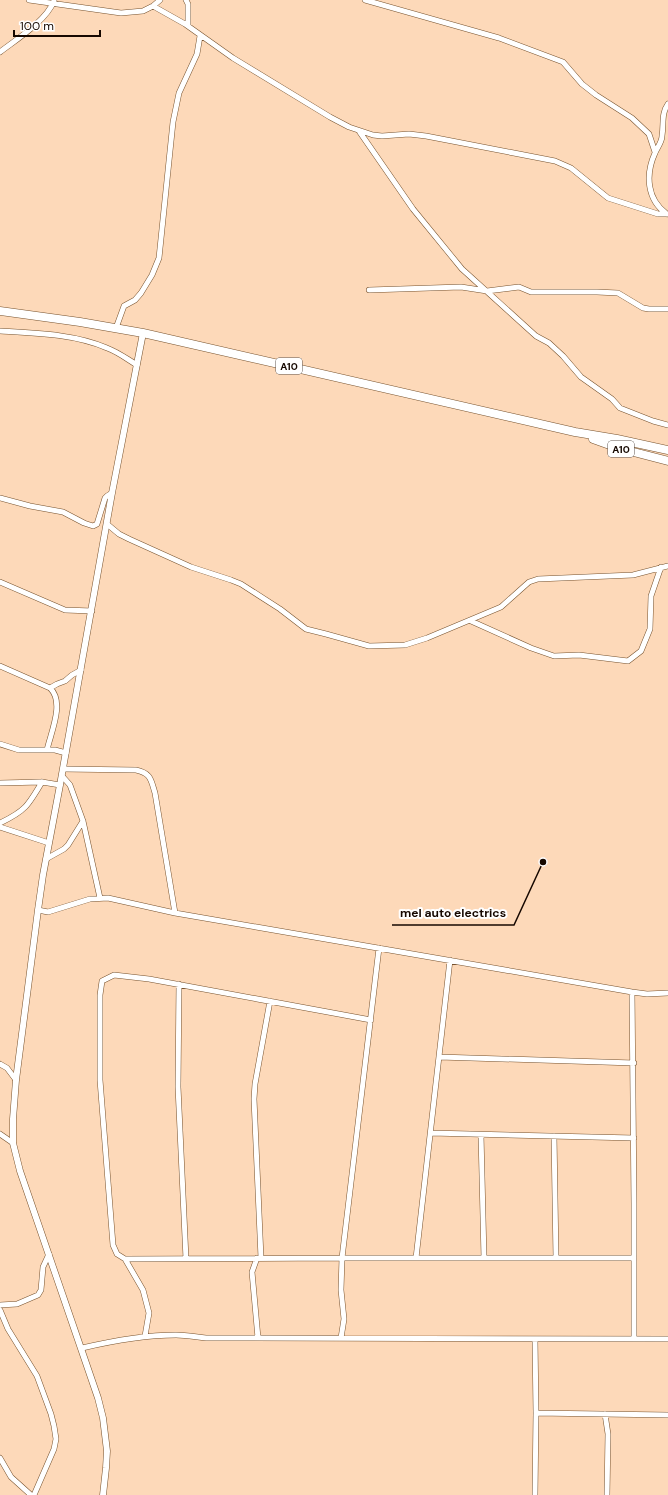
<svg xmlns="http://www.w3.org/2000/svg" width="668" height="1495" font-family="'DM Sans',sans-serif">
  <rect width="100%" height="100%" fill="#fdd9b9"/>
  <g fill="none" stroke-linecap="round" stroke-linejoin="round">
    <g stroke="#77522d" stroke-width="6">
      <path id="minor" d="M29,0l92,13 22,-2 10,-5 7,-6
        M186,0l2,4v22
        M365,0l134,38 64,24 19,22 14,11 36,23 17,16 6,18
        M153,6l32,18 48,34 97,59 19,10 24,8 9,1 27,-2 17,2 129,25 16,7 37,30 50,16h9
        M0,52c17,-13 46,-31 54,-51
        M359,131l54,78 49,60 74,67 13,7 14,13 18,21 31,22 8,9 33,13 15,4
        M667,214c-20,-14 -22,-39 -12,-61 2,-5 7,-11 7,-17 2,-12 -1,-22 6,-32
        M369,290l92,-3 26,4 32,-4 12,5h66l21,1 25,15 6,1h19
        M116,328l8,-22 11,-6 6,-7 11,-18 7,-17 14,-136 6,-29 18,-39 3,-18
        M0,331c35,2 75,3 107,17 11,4 20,11 30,17
        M0,498l30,8 33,6 21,11 9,3 4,-2 8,-26 2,-2 5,-3
        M107,524l12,10 10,5 62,28 40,13 10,4 39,25 26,20 20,5 43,12 36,-1 22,-7 74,-31 28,-25 9,-3 95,-4 35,-9
        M0,582l65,28 27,1
        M471,621l60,27 23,8 25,-1 49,6 13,-10 9,-22 1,-33 10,-29
        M0,666l50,22c15,14 1,44 -3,62
        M50,688l7,-4 8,-3 7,-6 9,-5
        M0,744l19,6h36l11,3
        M62,776l8,9 13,36 17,77
        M0,783l42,-1 18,3
        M0,823c25,-12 28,-17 42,-41
        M0,827l49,16
        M46,859l18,-10 4,-4 15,-24
        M38,910l10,2 42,-13 18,-1 67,15 -20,-120c-4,-13 -4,-20 -19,-23l-73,-1
        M175,913l457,79 15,2 21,-1
        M179,984l-1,103 8,172
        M632,992l2,211v136
        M439,1057l195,6
        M0,1064l7,4 9,12
        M431,1133l203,5
        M0,1134l13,9
        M481,1135l3,123
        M554,1136l2,122
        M257,1258l-5,14 6,66
        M261,1258l-7,-159 1,-15 15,-83
        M416,1258l34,-298
        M125,1259l217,-1h292
        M0,1305l17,-1 21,-9 3,-5 2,-23 6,-13
        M0,1310l8,19 29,47 14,38 3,12 2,13 -2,10 -20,46
        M145,1336l4,-23 -6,-23 -18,-31 -8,-5 -4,-9 -13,-165v-85l2,-14 12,-6 35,4 222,41
        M341,1338l3,-19 -3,-29 1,-32 37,-310
        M82,1348c30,-7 62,-13 94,-13 10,0 20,2 30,3l462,1
        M536,1413l132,2
        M605,1414l3,20 -1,61
        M0,1458l11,19 20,18
        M535,1495l1,-82 -1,-74"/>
    </g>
    <g stroke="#77522d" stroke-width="7">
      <path id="tertiary" d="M103,1495l3,-27 1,-17 -4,-33 -5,-20 -78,-227 -7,-28v-24l3,-39 22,-170 5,-35 17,-90 52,-292 31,-160"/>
    </g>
    <g stroke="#77522d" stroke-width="9">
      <path id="primary" d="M0,311l80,11 63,11 432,99 42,7 51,11
        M593,439l25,9 50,13"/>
    </g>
    <use href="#minor" stroke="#fff" stroke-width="5"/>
    <use href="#tertiary" stroke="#fff" stroke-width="6"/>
    <use href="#primary" stroke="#fff" stroke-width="8"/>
  </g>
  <g text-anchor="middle" stroke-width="4" stroke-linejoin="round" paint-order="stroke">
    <g fill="#fff" stroke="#5c524c" stroke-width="1">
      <rect x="276" y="358" width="26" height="16" rx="3"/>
      <rect x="608" y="441" width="26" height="16" rx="3"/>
    </g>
    <g font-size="10" font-weight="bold" fill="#160800">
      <text x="289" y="370">A10</text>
      <text x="621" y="453">A10</text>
    </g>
  </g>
  <path fill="none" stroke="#160800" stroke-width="1.5" d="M543 862L514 925H392"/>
  <circle fill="#160800" stroke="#fff" stroke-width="1.5" cx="543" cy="862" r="4"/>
  <g font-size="12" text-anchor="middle" font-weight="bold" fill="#160800" stroke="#fff" stroke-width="4" stroke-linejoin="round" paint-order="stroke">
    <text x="453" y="917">mel auto electrics</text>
  </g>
  <path d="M14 30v6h86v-6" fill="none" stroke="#160800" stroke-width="2"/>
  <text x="20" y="30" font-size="12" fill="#160800" stroke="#ffffff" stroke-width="3" paint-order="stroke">100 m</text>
</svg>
